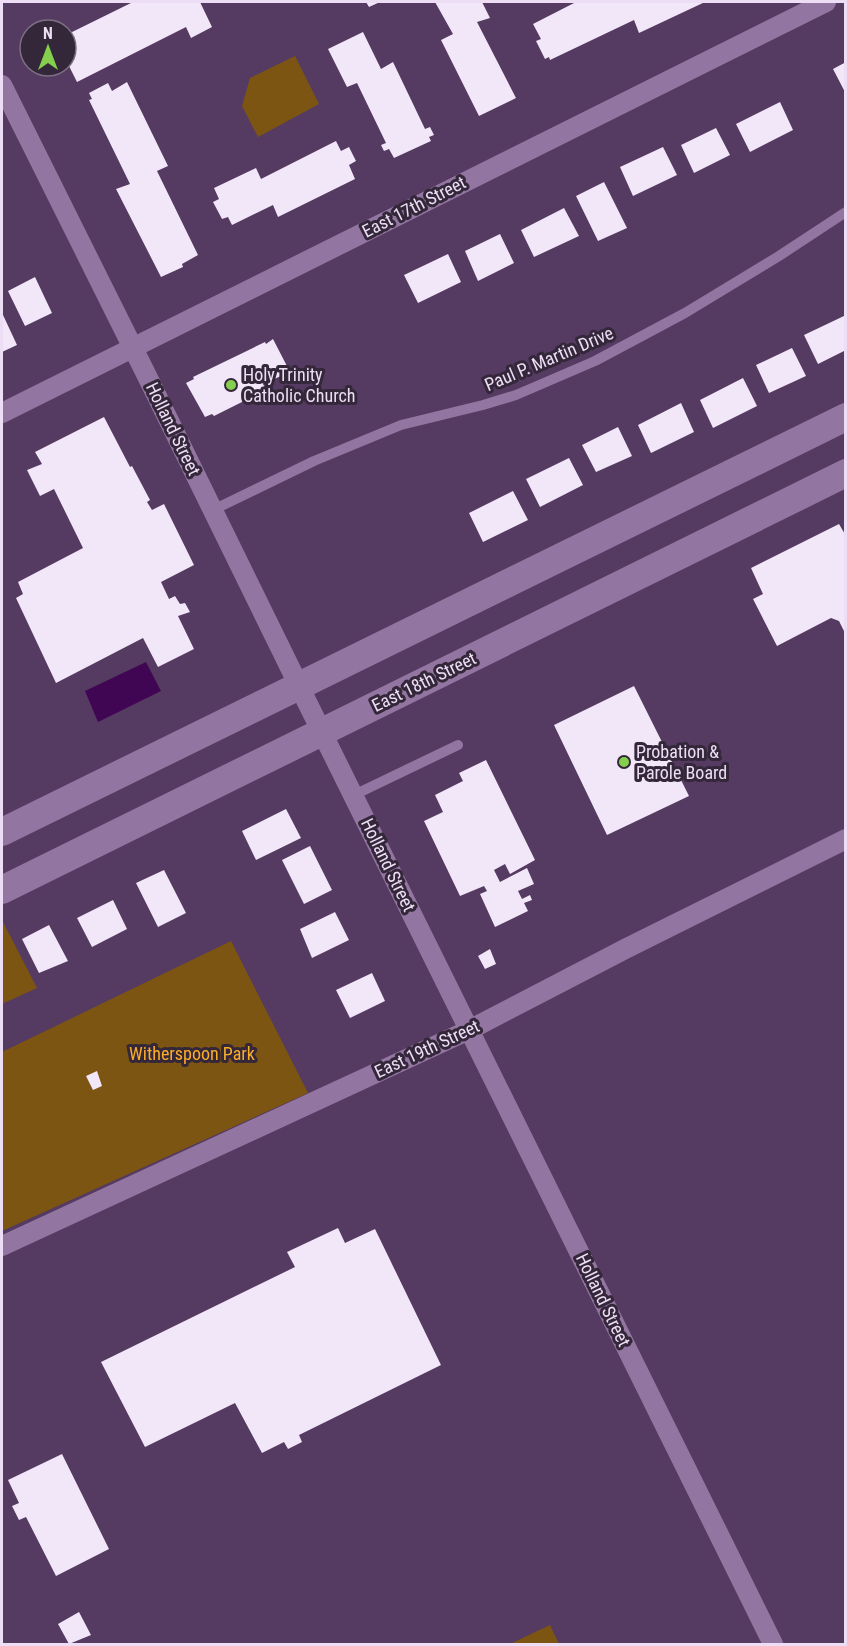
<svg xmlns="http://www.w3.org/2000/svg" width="847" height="1646" font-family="'Roboto Condensed',sans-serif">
  <rect width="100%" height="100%" fill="#553a61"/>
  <path fill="#7d5513" d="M295,56l24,48 -61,33 -16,-31 8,-28z
    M2,920l35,68 -35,16z
    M231,941l77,152 -306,138v-179z
    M550,1625l9,19h-49z"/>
  <path fill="#400654" d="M146,662l15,29 -63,31 -13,-31z"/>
  <path fill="#f2e7f8" d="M133,2h67l12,25 -21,11 -5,-11 -109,55 -11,-22v-25z
    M366,2h14l-11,5z
    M435,2h47l8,16 -13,4 39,76 -37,18 -38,-76 12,-6z
    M576,2h129l-66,31 -5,-13 -84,40 -1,-3 -4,2 -9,-18 5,-2 -8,-15z
    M363,32l18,37 12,-7 32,67 5,-2 4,8 -5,2 2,4 -37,17 -5,-9 -5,2 -3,-6 5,-2 -29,-60 -10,4 -19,-38z
    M846,62v32l-13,-25z
    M127,82l41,84 -11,5 41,84 -16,9 1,3 -22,10 -45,-88 14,-5 -41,-84 3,-1 -3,-6 19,-10 4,8z
    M780,102l13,28 -43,22 -14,-28z
    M716,128l14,27 -36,18 -13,-28z
    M336,141l5,10 8,-4 7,14 -7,4 6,14 -77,38 -5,-12 -41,20 -4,-8 -6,2 -9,-17 6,-3 -5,-11 42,-20 5,11z
    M663,147l14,28 -44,21 -13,-29z
    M604,182l23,46 -29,13 -22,-45z
    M564,208l15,28 -45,21 -13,-27z
    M500,234l14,29 -36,18 -13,-30z
    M448,254l13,28 -43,21 -14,-28z
    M35,277l17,36 -27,13 -17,-35z
    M3,315l14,30 -15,7v-36z
    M846,315v35l-28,14 -14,-29z
    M273,339l16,31 -8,4v2l-18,8 3,6 -52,26 -2,-2 -7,3 -19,-34 8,-4 -1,-2 72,-35 1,2z
    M792,348l14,28 -37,17 -13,-28z
    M743,378l14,28 -44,22 -13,-28z
    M681,403l13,29 -43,21 -13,-28z
    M104,417l26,50 2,-1 18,34 -3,2 5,8 12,-6 30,61 -33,17 8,17 6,-3 5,8 5,-1 5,9 -12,4 16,33 -36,18 -15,-29 -87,45 -40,-85 7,-4 -5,-12 65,-34 -29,-59 -14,7 -13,-26 15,-6 -7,-12z
    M618,427l14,29 -36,16 -14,-27z
    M569,458l14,27 -43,22 -14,-28z
    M513,491l15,29 -45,22 -14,-29z
    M839,524l7,12v99l-7,-14 -8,-3 -54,28 -24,-47 10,-5 -12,-26z
    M634,686l55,110 -82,39 -53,-110z
    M486,760l49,100 -25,14 -5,-10 -11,6 6,12 27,-14 7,16 -16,7 4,8 8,-4 2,5 -8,3 4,8 -33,16 -15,-33 7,-3 -3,-5 -24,10 -36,-75 19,-9 -8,-17 28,-14 -4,-8z
    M286,809l15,29 -45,22 -14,-29z
    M310,846l22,44 -28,14 -22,-44z
    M164,870l22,43 -28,14 -22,-44z
    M113,900l14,29 -35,18 -15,-29z
    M335,912l14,28 -37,18 -12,-29z
    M49,925l19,36 -29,12 -17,-34z
    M490,949l6,15 -11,5 -7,-13z
    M372,973l13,28 -35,17 -14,-28z
    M97,1071l5,15 -9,4 -7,-14z
    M338,1228l7,15 30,-14 66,136 -142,70 3,7 -14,7 -4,-7 -22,11 -27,-50 -90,44 -44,-85 194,-95 -8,-15z
    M62,1454l47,95 -53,27 -30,-59 -7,3 -7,-14 7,-3 -11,-23z
    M79,1612l12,23 -22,9 -11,-20z"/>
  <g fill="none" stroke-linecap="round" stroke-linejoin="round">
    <path stroke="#9275a0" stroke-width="10" d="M213,510l101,-49 87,-36 82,-20 33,-10 79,-34 90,-48 94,-57 67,-44
      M354,795l104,-50"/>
    <path stroke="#9275a0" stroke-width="20" d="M2,85l144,289 153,312 474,958
      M2,413l824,-411
      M2,1246l467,-216 158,-82 219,-109"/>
    <path stroke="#9275a0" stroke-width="28" d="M2,832l844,-415
      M2,890l844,-417"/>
  </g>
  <g fill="#84cf4d" stroke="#332739" stroke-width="2">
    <circle cx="231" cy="385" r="6"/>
    <circle cx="624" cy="762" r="6"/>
  </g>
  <g text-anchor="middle" stroke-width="6" stroke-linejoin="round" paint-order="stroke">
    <g font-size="18" fill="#edddf5" stroke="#332739">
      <text transform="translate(414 207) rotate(-27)" y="6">East 17th Street</text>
      <text transform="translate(549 359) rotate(-23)" y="6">Paul P. Martin Drive</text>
      <text transform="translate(173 429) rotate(64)" y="6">Holland Street</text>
      <text transform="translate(424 682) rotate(-26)" y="6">East 18th Street</text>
      <text transform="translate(388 865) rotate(64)" y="6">Holland Street</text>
      <text transform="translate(427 1049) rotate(-25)" y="6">East 19th Street</text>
      <text transform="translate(603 1300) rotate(64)" y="6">Holland Street</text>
    </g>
    <g font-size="18" fill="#edddf5" stroke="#332739" text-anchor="start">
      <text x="243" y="381">Holy Trinity<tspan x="243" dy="21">Catholic Church</tspan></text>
      <text x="636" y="758">Probation &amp;<tspan x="636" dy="21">Parole Board</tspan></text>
    </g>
    <g font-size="18" fill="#fbad28" stroke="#332739">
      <text x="192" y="1060">Witherspoon Park</text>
    </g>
  </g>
  <rect width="847" height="1646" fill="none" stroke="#edddf5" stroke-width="6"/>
  <g transform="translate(48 48)"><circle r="28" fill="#332739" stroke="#7d7084" stroke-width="1.5"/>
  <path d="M0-4.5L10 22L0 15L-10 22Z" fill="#84cf4d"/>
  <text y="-9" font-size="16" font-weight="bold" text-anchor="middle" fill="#edddf5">N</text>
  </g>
</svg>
